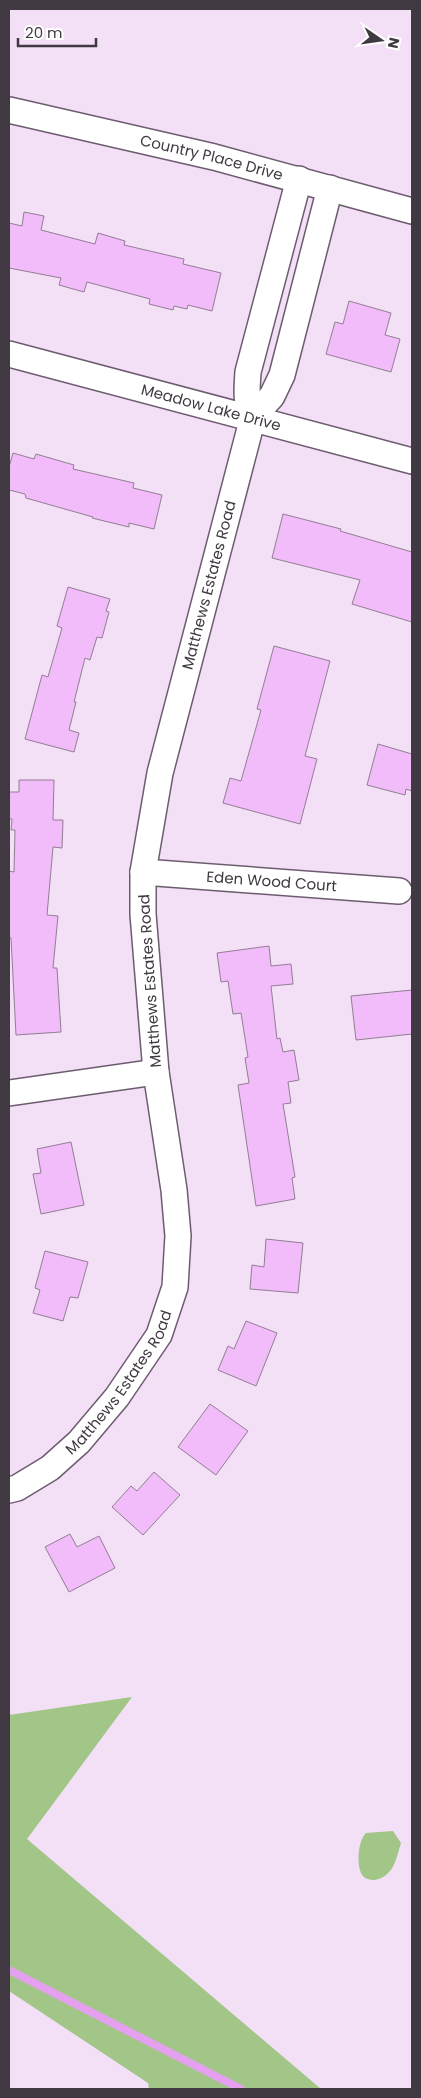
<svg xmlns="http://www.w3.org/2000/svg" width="421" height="2098" font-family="Poppins,sans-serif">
  <rect width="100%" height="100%" fill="#f3dff6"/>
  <path fill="#a2c588" d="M132,1697l-105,142 294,250h-172l-1,-6 -139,-92v-276z
    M393,1831l8,12c-5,16 -7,33 -26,37 -4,0 -7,0 -11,-3 -9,-8 -6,-37 2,-44z"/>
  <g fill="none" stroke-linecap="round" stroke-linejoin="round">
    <path stroke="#e5a1ef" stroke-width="8" d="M9,1970l232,119"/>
  </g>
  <path fill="#f2bbfa" stroke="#917f93" d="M24,212l20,4 -3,14 54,14 3,-11 27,8 -1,4 60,14 -1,5 38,9 -9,38 -24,-6 -1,4 -13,-3 -1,4 -24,-6 1,-5 -63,-17 -3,10 -25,-7 2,-7 -52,-10v-45l13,3z
    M349,301l42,12 -6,22 15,4 -9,33 -65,-18 9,-32 8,2z
    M13,453l21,6 2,-5 38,11 -1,4 61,14 -1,5 29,7 -8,34 -25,-6v4l-37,-9 1,-1 -67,-19 -1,-4 -16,-4v-23z
    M283,514l58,15 -1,2 72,21v70l-60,-18 8,-24 -88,-22z
    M68,587l42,12 -4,12 3,1 -7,26 -5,-1 -7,23 -5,-2 -11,44h2l-7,28 10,3 -5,19 -49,-13 17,-64 6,2 14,-49 -5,-2z
    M274,646l56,15 -25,95 12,3 -17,65 -77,-21 7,-25 11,3 20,-71 -4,-1z
    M378,744l34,10v37l-6,-2 -1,6 -38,-10z
    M19,780h35l-1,40h10l-1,28 -9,-1 -6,68 11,1 -5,52h4l4,64 -45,3 -5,-97 -2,-1v-66l5,1 1,-42h-4l1,-11h-3v-27h10z
    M269,946l2,20 20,-2 2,20 -22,2 6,53 3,-1 3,14 11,-2 5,30 -11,2 3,21 -8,1 12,73 -3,1 3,21 -39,7 -18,-121 11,-2 -4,-25 3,-1 -7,-44 -8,1 -5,-33 -7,1 -4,-29z
    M412,990v44l-56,6 -5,-44z
    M71,1142l13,63 -43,9 -8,-40 8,-1 -4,-24z
    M266,1239l37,4 -5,50 -48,-4 2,-24 12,2z
    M45,1251l43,11 -10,36 -8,-1 -7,24 -30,-8 7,-23 -5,-2z
    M246,1321l31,12 -21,53 -38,-16 10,-24 6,3z
    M210,1404l38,27 -32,44 -38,-28z
    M154,1472l26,23 -37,40 -31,-28 19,-21 6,5z
    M70,1534l7,13 22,-11 16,32 -46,24 -24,-45z"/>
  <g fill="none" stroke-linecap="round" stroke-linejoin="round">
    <g stroke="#6d5c6f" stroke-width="28">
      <g id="street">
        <path id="s1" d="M9,110l205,47 198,54"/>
        <path id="s2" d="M9,354l403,107"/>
        <path d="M253,417c-8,-15 -6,-29 -5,-45l51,-193"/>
        <path id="s3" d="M143,872l256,19"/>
        <path d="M9,1093l147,-21"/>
        <path id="s4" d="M9,1490l8,-2 33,-20 29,-26 38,-45 42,-62 16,-48 3,-51 -4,-46 -18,-118 -13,-158v-42l17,-99 93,-356 19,-21 10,-21 48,-187"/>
      </g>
    </g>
    <use href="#street" stroke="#fff" stroke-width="25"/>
  </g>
  <g text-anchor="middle" stroke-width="4" stroke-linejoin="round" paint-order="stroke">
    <g font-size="15" fill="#413942" stroke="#fff">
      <text dy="5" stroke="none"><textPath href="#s1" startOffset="208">Country Place Drive</textPath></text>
      <text dy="5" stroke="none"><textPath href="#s2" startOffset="209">Meadow Lake Drive</textPath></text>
      <text dy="5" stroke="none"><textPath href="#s4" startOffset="982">Matthews Estates Road</textPath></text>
      <text dy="5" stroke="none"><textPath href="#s3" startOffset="129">Eden Wood Court</textPath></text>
      <text transform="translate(150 981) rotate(-94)" y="5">Matthews Estates Road</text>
      <text dy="5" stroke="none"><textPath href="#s4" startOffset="158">Matthews Estates Road</textPath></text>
    </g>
  </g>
  <rect width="421" height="2098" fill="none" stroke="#413942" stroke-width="20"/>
  <g transform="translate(381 40) rotate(103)" stroke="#ffffff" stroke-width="4" paint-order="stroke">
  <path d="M0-4L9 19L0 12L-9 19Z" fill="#413942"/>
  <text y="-8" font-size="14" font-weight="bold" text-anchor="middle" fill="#413942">N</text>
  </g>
  <path d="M18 38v8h78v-8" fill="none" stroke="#413942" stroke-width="2.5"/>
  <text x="25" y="38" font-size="15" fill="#413942" stroke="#ffffff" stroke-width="4" paint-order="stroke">20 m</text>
</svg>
